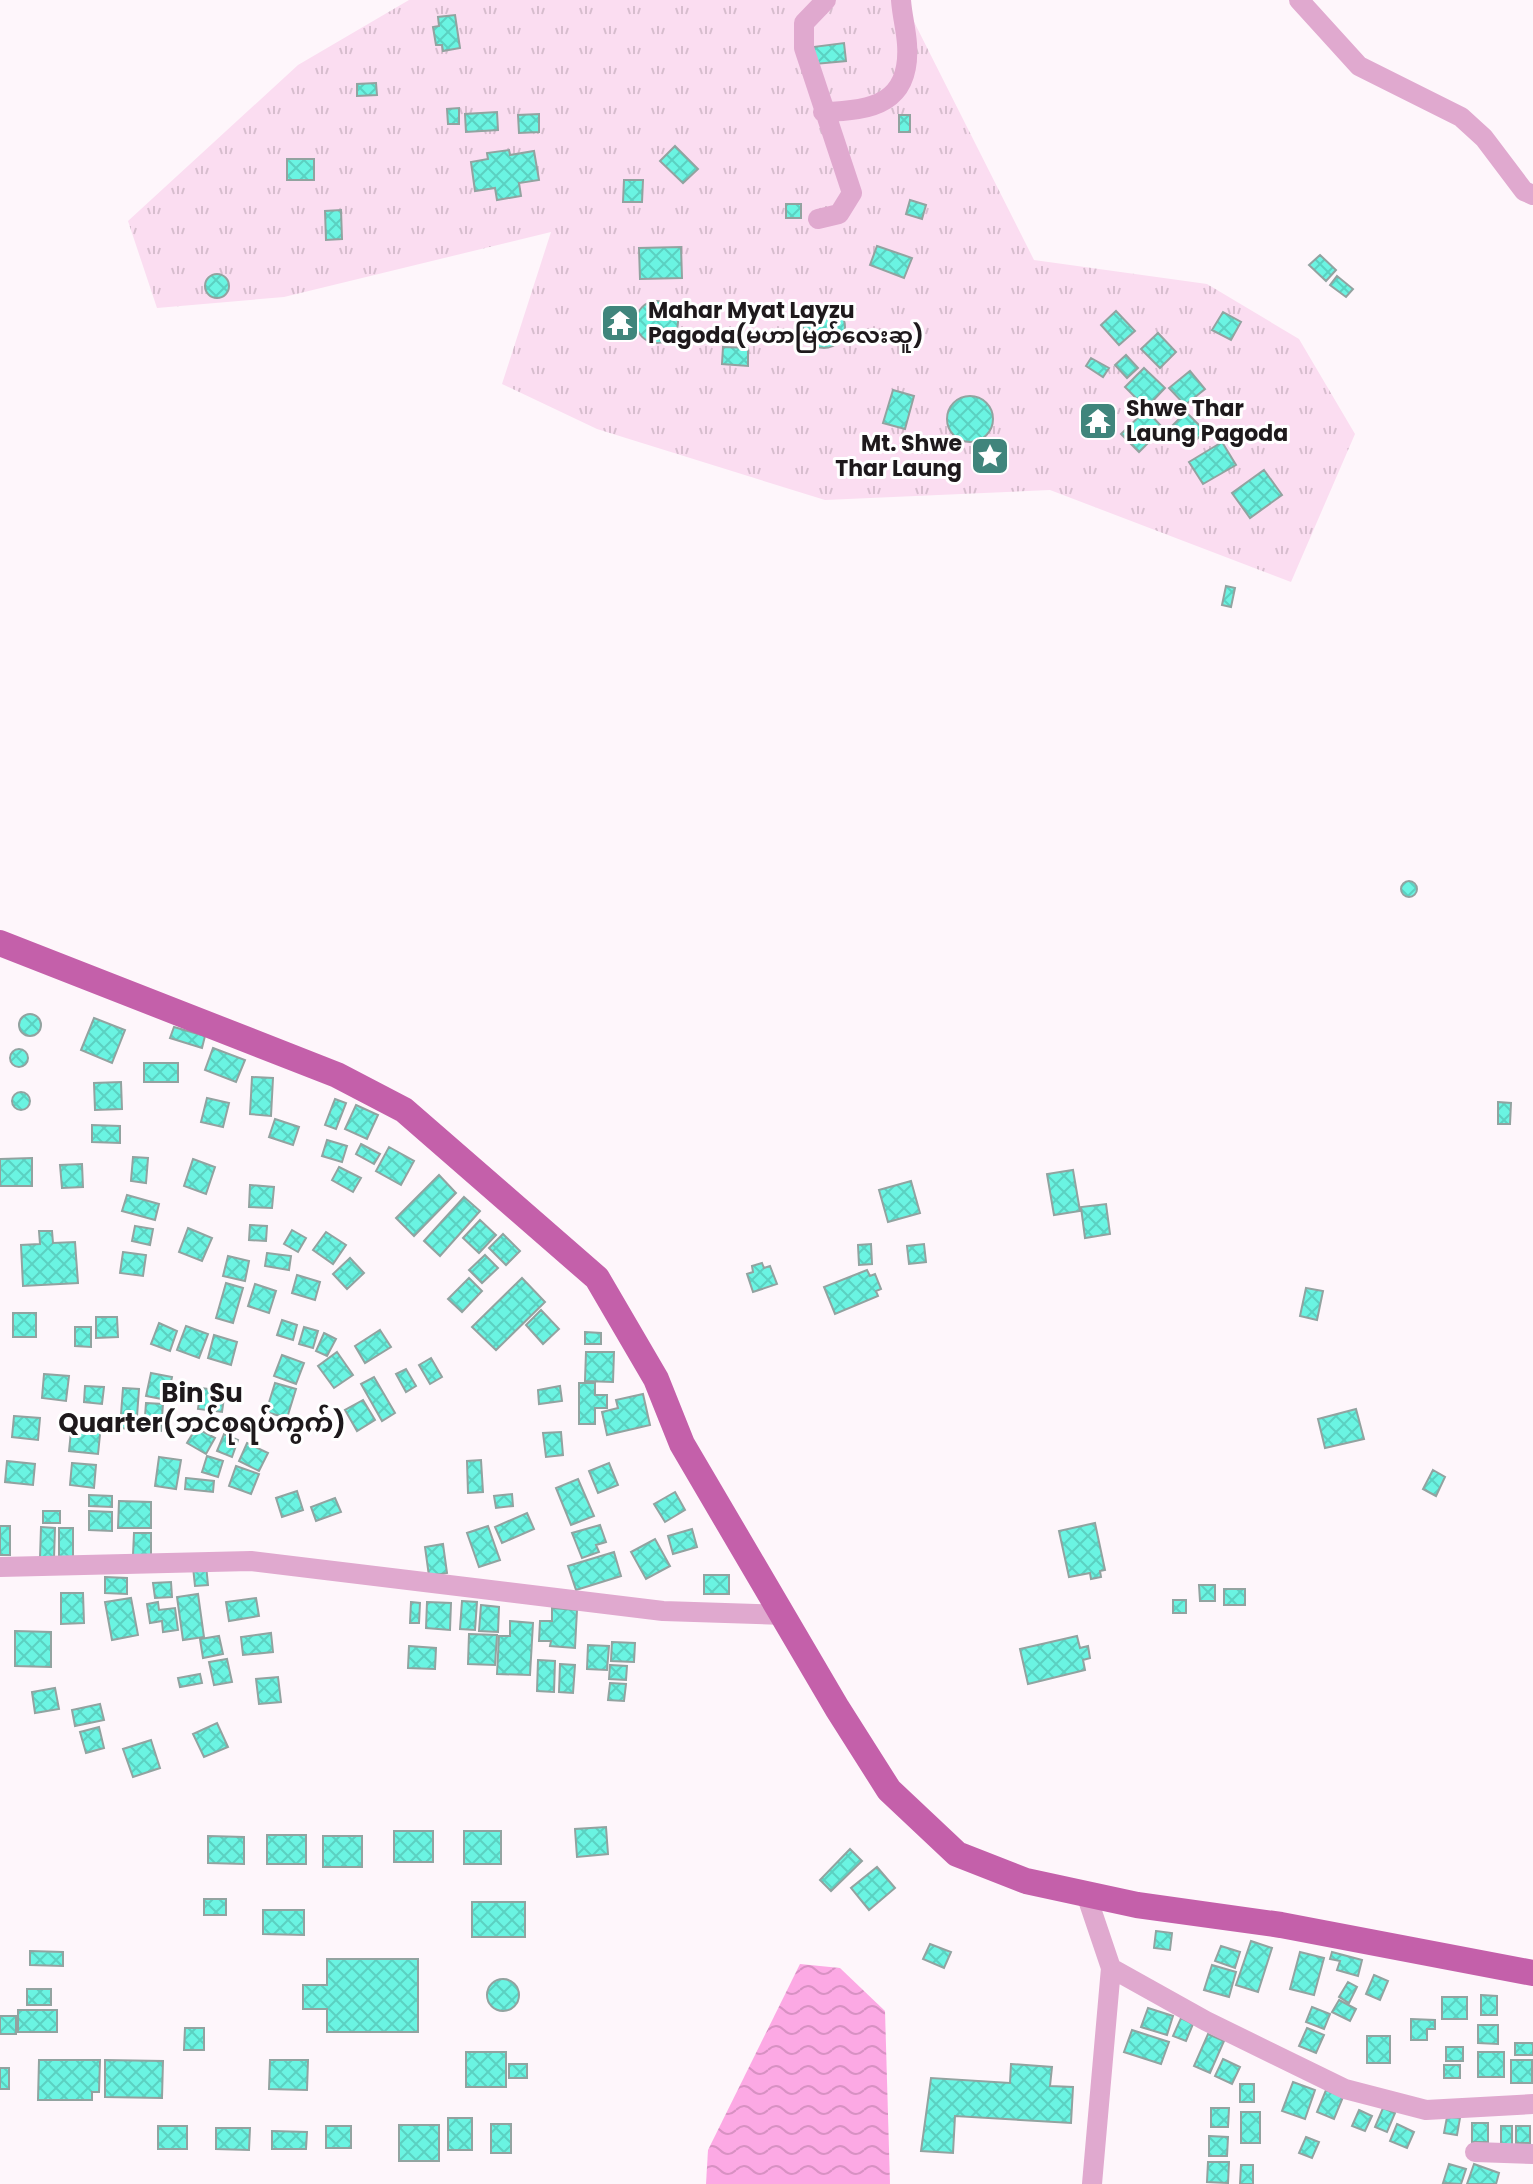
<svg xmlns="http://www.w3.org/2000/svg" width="1533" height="2184" font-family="Poppins,'Noto Sans Myanmar',sans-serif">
  <defs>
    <pattern id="park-tufts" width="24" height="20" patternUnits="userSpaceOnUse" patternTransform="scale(2)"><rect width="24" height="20" fill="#fbddf1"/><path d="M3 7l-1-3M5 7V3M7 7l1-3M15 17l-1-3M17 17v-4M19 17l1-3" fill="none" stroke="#d7bdce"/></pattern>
    <pattern id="water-waves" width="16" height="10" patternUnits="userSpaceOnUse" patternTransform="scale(2)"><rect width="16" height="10" fill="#fca9e4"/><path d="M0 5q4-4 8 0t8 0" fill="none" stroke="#d891c3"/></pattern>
    <pattern id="building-cross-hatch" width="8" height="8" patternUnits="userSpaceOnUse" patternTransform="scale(2)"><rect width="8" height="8" fill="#6af4e2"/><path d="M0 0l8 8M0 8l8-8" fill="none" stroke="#5bd1c1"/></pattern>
  </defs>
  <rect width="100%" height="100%" fill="#fef6fb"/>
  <path fill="url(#park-tufts)" d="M409,0h494l131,260 173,24 92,55 56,95 -64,148 -241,-92 -225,10 -228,-71 -95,-45 49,-152 -267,65 -127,11 -29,-87 170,-156z"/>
  <path fill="url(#water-waves)" d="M800,1964l40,4 45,43 5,173h-184l2,-34z"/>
  <path fill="url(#building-cross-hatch)" stroke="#92a3a0" stroke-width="2" d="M455,15l5,33 -17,3 -1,-6h-6l-3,-18 6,-1 -1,-9z
    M844,43l2,18 -31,3 -2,-17z
    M376,83l1,12 -20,1v-12z
    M459,108v16h-11l-1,-15z
    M497,112l1,18 -32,2 -1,-18z
    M539,114v18l-20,1 -1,-18z
    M899,115h11v17h-11z
    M675,146l23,23 -15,14 -23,-22z
    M509,150l1,5 24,-4 5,29 -20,3 2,13 -24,4 -2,-12 -20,3 -4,-29 17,-3 -1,-6z
    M287,159h27v21h-27z
    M624,180h19l-1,22h-19z
    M910,200l16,5 -4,14 -16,-5z
    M786,204h15v14h-15z
    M341,210l1,29 -16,1 -1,-29z
    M877,246l35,12 -8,20 -34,-13z
    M681,247l1,31 -42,1 -1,-31z
    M1320,255l16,15 -10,11 -17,-16z
    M205 286a12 12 0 1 1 24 0a12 12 0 1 1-24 0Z
    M1337,276l16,13 -7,8 -16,-12z
    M636 322a21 21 0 1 1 42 0a21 21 0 1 1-42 0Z
    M803 327a21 21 0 1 1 42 0a21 21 0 1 1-42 0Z
    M1116,311l19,20 -16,14 -18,-20z
    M1223,312l18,10 -10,18 -19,-10z
    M1158,333l18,19 -16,16 -19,-19z
    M723,347l25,1v18l-26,-2z
    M1126,355l12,13 -11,10 -12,-13z
    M1091,358l18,10 -6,9 -17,-11z
    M1144,368l21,20 -19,20 -21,-21z
    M1190,371l15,18 -20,16 -16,-17z
    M893,390l21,6 -9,33 -22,-6z
    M947 419a23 23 0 1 1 46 0a23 23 0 1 1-46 0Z
    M1146,410l17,18 -24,24 -18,-18z
    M1186,412l19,19 -17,17 -19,-19z
    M1222,442l14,23 -33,19 -14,-22z
    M1264,470l18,25 -32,23 -18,-25z
    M1226,586l9,2 -4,19 -9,-2z
    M1401 889a8 8 0 1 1 16 0a8 8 0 1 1-16 0Z
    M19 1025a11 11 0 1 1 22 0a11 11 0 1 1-22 0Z
    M94,1018l31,12 -13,33 -31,-13z
    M174,1027l31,9 -3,12 -32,-10z
    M213,1048l32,12 -9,22 -31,-12z
    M10 1058a9 9 0 1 1 18 0a9 9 0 1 1-18 0Z
    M144,1063h34v19h-34z
    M252,1077l21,1 -2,38 -21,-2z
    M121,1082l1,27 -27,1 -1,-27z
    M12 1101a9 9 0 1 1 18 0a9 9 0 1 1-18 0Z
    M207,1098l22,5 -6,24 -22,-5z
    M335,1099l11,4 -10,26 -11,-4z
    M1498,1102l13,1 -1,21h-12z
    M356,1105l22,10 -11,24 -22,-10z
    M275,1119l24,8 -6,18 -24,-8z
    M92,1125l28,1v17l-28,-1z
    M327,1140l20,6 -5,16 -20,-6z
    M361,1144l19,10 -6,10 -18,-10z
    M389,1147l25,14 -13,24 -25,-14z
    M133,1157l15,1 -2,25 -15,-2z
    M32,1158v28h-32v-27z
    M193,1159l22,8 -9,27 -22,-8z
    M82,1164l1,23 -21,1 -2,-23z
    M339,1167l22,11 -8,14 -21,-12z
    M1073,1170l7,41 -26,4 -7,-41z
    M439,1175l17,18 -42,43 -18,-18z
    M911,1181l9,32 -32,9 -9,-32z
    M250,1185l24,2 -2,21 -23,-1z
    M127,1195l32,9 -4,16 -33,-9z
    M464,1197l16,14 -40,45 -16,-15z
    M1106,1204l4,30 -25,4 -4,-31z
    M480,1220l16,15 -17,18 -16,-15z
    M250,1225l17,1 -1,15 -17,-1z
    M135,1226l18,3 -3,16 -18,-4z
    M188,1228l24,10 -10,23 -23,-9z
    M292,1230l14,8 -8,14 -14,-8z
    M39,1231h13l1,12 22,-1 3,41 -55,3 -2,-41 19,-1z
    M326,1232l20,13 -13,19 -20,-14z
    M503,1234l17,17 -14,14 -17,-17z
    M871,1244l1,20 -13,1 -1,-20z
    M924,1244l2,18 -17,2 -2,-18z
    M123,1252l23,3 -3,21 -23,-3z
    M267,1253l24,3 -2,14 -24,-4z
    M485,1255l13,13 -16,15 -13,-13z
    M228,1256l21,5 -4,20 -22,-5z
    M350,1258l14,15 -17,16 -14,-15z
    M762,1263l2,5 6,-2 7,18 -24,8 -6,-18 6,-2 -1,-6z
    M867,1270l3,6 5,-2 6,15 -5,2 2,5 -43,18 -11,-27z
    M297,1275l23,7 -5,18 -23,-7z
    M469,1278l13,13 -20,21 -14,-13z
    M522,1278l23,24 -49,48 -24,-23z
    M226,1283l17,5 -10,35 -17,-5z
    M255,1284l21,7 -7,22 -21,-7z
    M1306,1288l17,3 -6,29 -17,-4z
    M541,1310l18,19 -16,15 -17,-19z
    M13,1313h23v24h-23z
    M96,1317h21l1,20 -22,1z
    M282,1320l15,5 -4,15 -16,-5z
    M159,1323l18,8 -7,20 -19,-7z
    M186,1326l22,8 -9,24 -22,-8z
    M75,1327h16v20l-16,-1z
    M304,1327l14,4 -5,17 -14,-4z
    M380,1330l11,17 -26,16 -10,-17z
    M585,1332l16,1v11h-16z
    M324,1333l12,6 -9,17 -11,-5z
    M214,1335l23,7 -6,23 -23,-7z
    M337,1352l16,23 -19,13 -16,-22z
    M586,1352h28l-1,30 -28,-1z
    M282,1355l22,8 -8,21 -22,-8z
    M431,1358l11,19 -12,7 -11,-19z
    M406,1369l10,17 -10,6 -10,-18z
    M151,1373l21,4 -5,23 -21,-4z
    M44,1374l25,2 -3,25 -24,-3z
    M374,1377l21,36 -13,8 -21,-37z
    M275,1383l21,6 -9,29 -21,-6z
    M579,1383h16v12h12v13h-12v16h-16z
    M85,1386l19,1 -2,17 -18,-2z
    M560,1386l2,15 -23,3 -1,-14z
    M123,1388l16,1 -3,41 -16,-2z
    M201,1388l24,3 -3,21 -24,-3z
    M643,1394l7,31 -43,10 -5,-23 16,-4 -2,-8z
    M363,1400l12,20 -18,11 -12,-21z
    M146,1403l17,1 -2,27 -17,-2z
    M1356,1409l8,30 -39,9 -7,-29z
    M14,1416l26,2 -2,22 -26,-3z
    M72,1422l29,3 -3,29 -29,-3z
    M196,1428l19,10 -9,16 -19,-11z
    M561,1432l2,23 -17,2 -3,-24z
    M224,1434l14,6 -6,17 -15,-6z
    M247,1443l21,10 -9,18 -20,-10z
    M207,1456l16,5 -5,16 -16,-5z
    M159,1457l22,3 -5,29 -21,-3z
    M481,1460l2,32 -15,1 -1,-32z
    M7,1461l28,3 -2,21 -28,-3z
    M72,1463l24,2 -2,23 -24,-3z
    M609,1463l9,22 -20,8 -9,-22z
    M236,1466l23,8 -8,20 -22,-8z
    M1433,1470l12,7 -9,19 -13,-7z
    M186,1478l28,3 -1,11 -28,-3z
    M578,1479l16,37 -23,9 -15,-37z
    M297,1491l6,19 -21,7 -6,-19z
    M675,1492l10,18 -20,12 -11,-18z
    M512,1494l1,12 -17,2 -2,-12z
    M89,1495l23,1v11l-23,-1z
    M335,1498l6,14 -25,9 -5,-14z
    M119,1501l32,1v26h-33z
    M43,1511h17v12h-17z
    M89,1511l23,1v19l-23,-1z
    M527,1513l7,16 -32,14 -7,-16z
    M1095,1523l10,47 -5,1 1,6 -10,2 -1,-6 -21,4 -10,-46z
    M600,1525l6,17 -10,3 3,7 -17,6 -10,-25z
    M0,1526h10v29h-10z
    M488,1526l12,34 -21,7 -12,-34z
    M41,1527l14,1 -1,30h-14z
    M59,1528h14v32h-14z
    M692,1529l5,18 -24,7 -5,-18z
    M134,1533h17v22h-18z
    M655,1539l15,27 -24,13 -15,-27z
    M443,1544l4,29 -18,3 -4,-29z
    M614,1552l7,24 -45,14 -8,-24z
    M206,1565l2,20 -13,1 -2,-19z
    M704,1575h25v19h-25z
    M105,1577l22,1v16l-22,-1z
    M171,1582l1,15 -17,1 -2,-15z
    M1199,1585h16v16h-15z
    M1224,1589h21v16h-21z
    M61,1593h22l1,30 -23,1z
    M198,1594l6,43 -21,3 -6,-43z
    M131,1598l7,37 -26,5 -7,-38z
    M256,1598l3,18 -30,5 -3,-19z
    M1173,1600h13v13h-13z
    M462,1601l15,1 -2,28 -15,-1z
    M158,1602l1,8 16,-2 3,22 -15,2 -1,-11 -12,2 -3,-19z
    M411,1602l9,1 -1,20h-9z
    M427,1602l24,1 -1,27 -24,-2z
    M481,1605l18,2 -1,25 -19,-1z
    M552,1608l25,2 -2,38 -25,-2 1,-5h-12l1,-20h12z
    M510,1621l23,2 -3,52 -33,-1 2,-38h11z
    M15,1631l36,1v35l-36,-1z
    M271,1633l2,19 -30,3 -2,-18z
    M469,1634l28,1 -2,30 -27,-1z
    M219,1636l4,18 -20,4 -3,-19z
    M1077,1636l3,12 8,-2 2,12 -7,2 2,10 -57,14 -8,-35z
    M612,1642l23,1 -1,19 -23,-1z
    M588,1645l21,1 -2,24 -20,-1z
    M409,1646l27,2 -1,21 -27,-1z
    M227,1659l5,23 -18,3 -5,-23z
    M538,1660l17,1 -1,31 -17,-1z
    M560,1664l15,1 -2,28 -14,-1z
    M610,1665l17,1 -1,14 -17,-1z
    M200,1674l2,9 -22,4 -2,-9z
    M278,1677l3,25 -22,2 -3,-25z
    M610,1683l16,1 -2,17 -16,-1z
    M55,1688l4,21 -24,4 -3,-21z
    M100,1704l4,16 -29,6 -3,-16z
    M217,1723l11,24 -24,10 -11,-23z
    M99,1727l5,21 -18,5 -6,-21z
    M151,1740l9,28 -27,9 -10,-28z
    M606,1827l2,27 -31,3 -2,-28z
    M394,1831h39v31h-39z
    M464,1831h37v33h-37z
    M267,1835h39v29h-39z
    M208,1836l36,1v27l-36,-1z
    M323,1836h39v31h-39z
    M850,1849l12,12 -31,30 -11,-11z
    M877,1867l18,21 -26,22 -18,-22z
    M204,1899h22v16h-22z
    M472,1902h53v35h-53z
    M263,1910h41v25l-41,-1z
    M1156,1931l16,2 -2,17 -16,-2z
    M1251,1941l21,7 -14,44 -22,-7z
    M930,1944l21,8 -7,16 -21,-9z
    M1221,1946l19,6 -5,16 -20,-7z
    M30,1951l33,1v14l-33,-1z
    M1300,1952l24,6 -10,37 -24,-6z
    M1332,1952l30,8 -4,16 -21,-6 3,-9 -10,-2z
    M327,1959h91v73h-91v-23h-24v-24h24z
    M1212,1965l24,7 -7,25 -25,-7z
    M1374,1975l14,6 -8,19 -14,-6z
    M487 1995a16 16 0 1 1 32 0a16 16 0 1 1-32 0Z
    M1348,1982l9,5 -8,16 -10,-6z
    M27,1989h24v16h-24z
    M1481,1995l16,1v19h-16z
    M1442,1997h25v22h-25z
    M1339,2000l17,9 -6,12 -18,-9z
    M1312,2007l18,7 -6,15 -18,-7z
    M1148,2008l25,8 -6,19 -26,-8z
    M18,2010h39v22h-39z
    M0,2016h16v18h-16z
    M1181,2018l12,6 -7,17 -13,-5z
    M1411,2019l24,1v9h-8v11h-16z
    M1478,2025h20v19l-20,-1z
    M185,2028h19v22h-20z
    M1307,2028l17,7 -8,18 -17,-7z
    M1132,2030l37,12 -8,22 -37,-12z
    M1208,2034l16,7 -14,32 -16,-7z
    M1367,2036h23v27h-23z
    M1515,2043h18v12h-18z
    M1446,2047h17v14h-17z
    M466,2052h40v35h-40z
    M1478,2052h26v25h-26z
    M1223,2059l17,8 -8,17 -17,-8z
    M39,2060h61l-1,32h-7v8h-54z
    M105,2060l58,1 -1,37 -57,-1z
    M270,2060h38l-1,30 -38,-1z
    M1511,2060h21v23h-21z
    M509,2064h18v14h-18z
    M1011,2064l41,3 -2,19 23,1 -2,36 -116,-7 -2,37 -32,-2 10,-73 79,5z
    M1444,2065h16v13h-16z
    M0,2068h9v21h-9z
    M1293,2082l22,8 -10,29 -23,-8z
    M1240,2084h14v18h-14z
    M1326,2090l17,7 -9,22 -17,-7z
    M1211,2108h18l-1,19h-17z
    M1383,2108l12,5 -8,19 -12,-5z
    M1359,2110l13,6 -7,15 -13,-5z
    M1241,2112h19v31h-19z
    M1447,2117l13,1 -3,17 -13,-2z
    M448,2118h24v32h-24z
    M1472,2123h16v19h-16z
    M491,2124h20v29h-20z
    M1397,2124l17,8 -7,16 -17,-7z
    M399,2125h40v36h-40z
    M158,2126h29v23h-29z
    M326,2126h25v22h-25z
    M1501,2126h11v21h-11z
    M1516,2126h14v17h-14z
    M216,2128h34l-1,22 -33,-1z
    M272,2131l35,1 -1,17h-34z
    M1209,2136l19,1 -1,19h-18z
    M1306,2137l13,5 -7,16 -13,-5z
    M1208,2162h21l-1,21 -21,-1z
    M1449,2164l17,5 -5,15 -18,-1z
    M1474,2164l25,9 -3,11h-29z
    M1241,2165h12v19h-13z"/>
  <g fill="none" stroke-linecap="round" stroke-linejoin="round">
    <path stroke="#e0a9cf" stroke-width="20" d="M1299,0l60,66 102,51 23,21 40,53 9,4
      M823,112c50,-1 88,-9 84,-68 -1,-15 -5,-29 -6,-44
      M818,219l21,-5 13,-21 -48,-145v-25l22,-23
      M0,1567l251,-6 412,50 121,4
      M1086,1894l25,74 95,53 139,68 81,21 107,-6
      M1475,2152l58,2
      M1092,2184l19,-216"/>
    <path stroke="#c460aa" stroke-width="26" d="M0,943l337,132 67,35 193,168 59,101 26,65 155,264 52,82 68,64 69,27 111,24 144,20 252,48"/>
  </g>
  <defs>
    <g id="temple-square" transform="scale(2)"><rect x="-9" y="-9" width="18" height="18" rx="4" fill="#40857c" stroke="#fff"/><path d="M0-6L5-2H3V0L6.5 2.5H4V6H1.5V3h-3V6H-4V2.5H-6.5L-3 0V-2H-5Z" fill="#fff"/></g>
    <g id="sight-square" transform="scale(2)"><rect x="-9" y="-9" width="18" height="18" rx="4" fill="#40857c" stroke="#fff"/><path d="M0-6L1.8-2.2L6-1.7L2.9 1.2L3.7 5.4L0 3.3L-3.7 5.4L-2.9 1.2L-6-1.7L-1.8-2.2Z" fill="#fff"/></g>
  </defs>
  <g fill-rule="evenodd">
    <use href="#temple-square" x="620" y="323"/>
    <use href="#temple-square" x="1098" y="421"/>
    <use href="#sight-square" x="990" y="456"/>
  </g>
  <g text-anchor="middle" stroke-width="6" stroke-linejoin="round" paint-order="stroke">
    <g font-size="22" font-weight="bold" fill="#1e191c" stroke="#fff" text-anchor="start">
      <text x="648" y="318">Mahar Myat Layzu<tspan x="648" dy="25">Pagoda(မဟာမြတ်လေးဆူ)</tspan></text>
      <text x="1126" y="416">Shwe Thar<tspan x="1126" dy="25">Laung Pagoda</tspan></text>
      <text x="962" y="451" text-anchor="end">Mt. Shwe<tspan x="962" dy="25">Thar Laung</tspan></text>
    </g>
    <g font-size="26" font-weight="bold" fill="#1e191c" stroke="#fff">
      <text x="202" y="1402">Bin Su<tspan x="202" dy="30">Quarter(ဘင်စုရပ်ကွက်)</tspan></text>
    </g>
  </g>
</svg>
